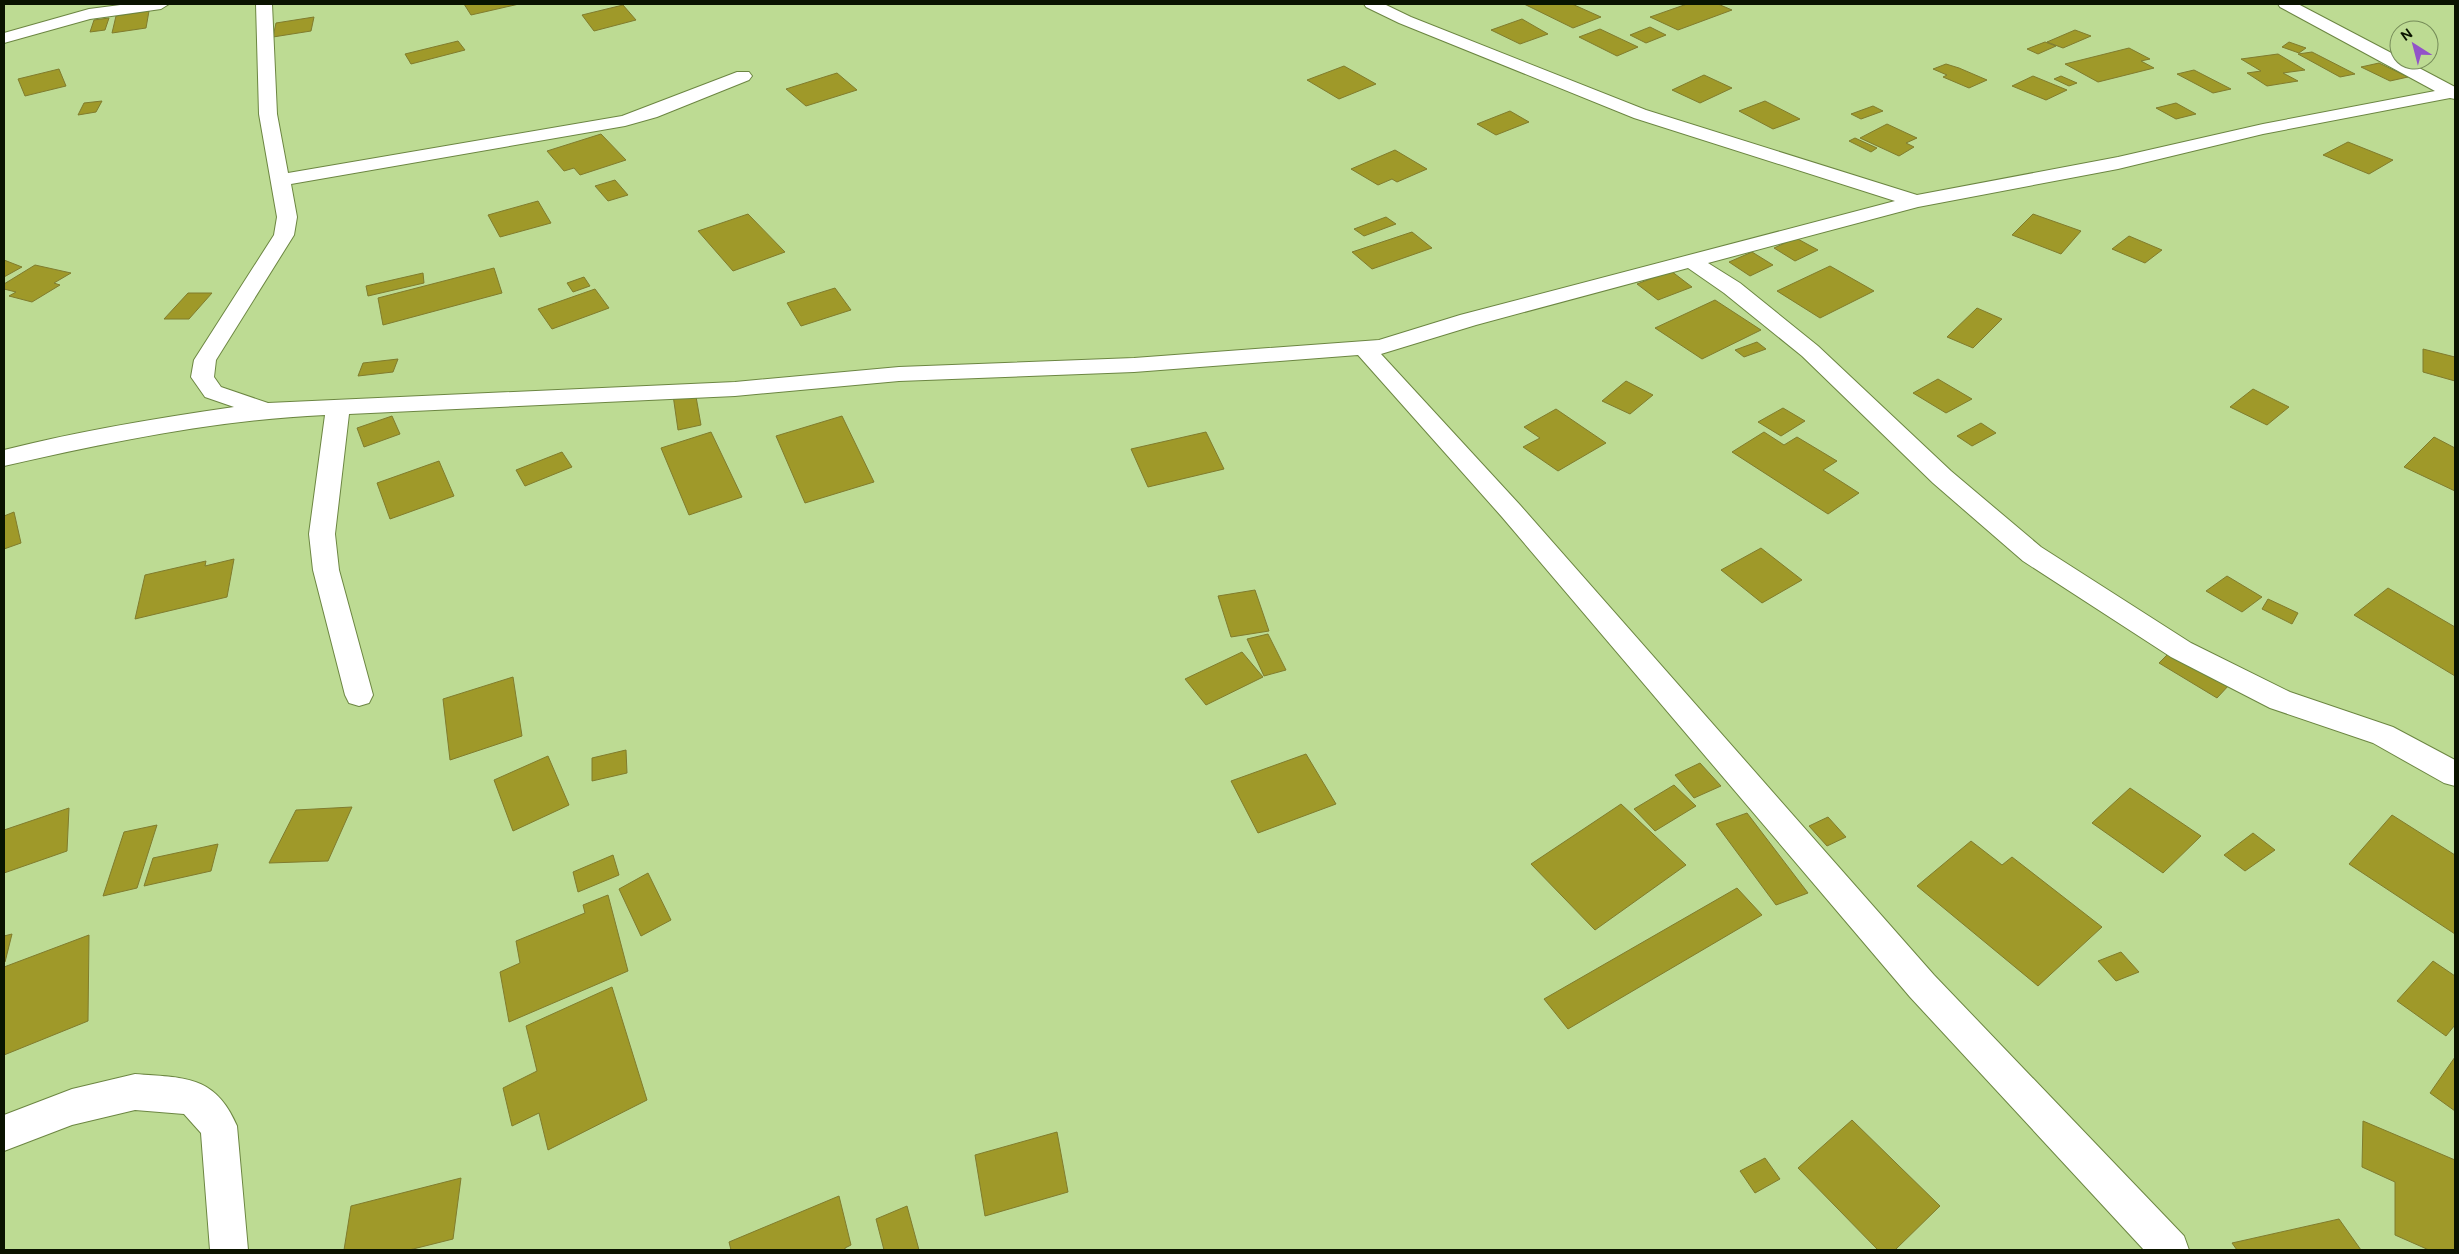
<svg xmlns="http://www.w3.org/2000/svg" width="2459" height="1254" font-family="'DM Sans',sans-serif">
  <rect width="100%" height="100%" fill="#bddb93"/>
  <path fill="#9f9929" stroke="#807c2d" d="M464,4h55l-48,11z
    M1524,4h48l29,13 -28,11z
    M1687,4h31l14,6 -54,20 -28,-13z
    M623,5l13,15 -42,11 -12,-16z
    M149,11l-3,17 -34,5 4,-17z
    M314,17l-3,14 -38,6 3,-14z
    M109,18l-4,12 -15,2 4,-12z
    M1522,19l26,15 -28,10 -29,-14z
    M1650,27l16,8 -20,8 -16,-8z
    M1600,29l38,18 -21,9 -38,-19z
    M2075,30l16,6 -28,12 -16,-6z
    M458,41l7,9 -54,14 -6,-10z
    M2045,42l11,4 -18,8 -11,-5z
    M2289,42l17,6 -7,5 -17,-6z
    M2129,48l21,11 -9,2 13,7 -56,14 -33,-18z
    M2312,52l43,22 -15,3 -42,-23z
    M2278,54l27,16 -22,3 15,8 -31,5 -20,-13 14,-2 -20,-12z
    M2379,63l29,14 -18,4 -29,-14z
    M1946,64l13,4 28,12 -18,8 -26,-11 4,-2 -14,-6z
    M1344,66l32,18 -37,15 -32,-19z
    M59,69l7,17 -41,10 -7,-17z
    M2194,70l37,19 -18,4 -36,-19z
    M837,73l20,17 -51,16 -20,-17z
    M1704,75l28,13 -32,15 -28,-13z
    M2033,76l34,14 -21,10 -34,-14z
    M2061,76l16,7 -8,3 -15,-7z
    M102,101l-6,11 -18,3 6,-12z
    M1765,101l35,18 -27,10 -34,-18z
    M2176,103l20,11 -20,5 -20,-11z
    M1873,106l10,5 -22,8 -10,-5z
    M1510,111l19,11 -33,13 -19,-11z
    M1887,124l30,14 -11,5 8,4 -15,9 -39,-18z
    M601,134l25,26 -46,15 -6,-7 -10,3 -17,-20z
    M1855,138l22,10 -6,4 -22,-11z
    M2348,142l45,18 -24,14 -46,-19z
    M1395,150l32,19 -30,13 -5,-3 -14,6 -27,-16z
    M615,180l13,15 -20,6 -13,-15z
    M538,201l13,22 -51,14 -12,-22z
    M748,214l37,38 -52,19 -35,-40z
    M2033,214l48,17 -20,23 -49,-19z
    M1386,217l10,7 -32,12 -10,-7z
    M1412,232l20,16 -60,21 -20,-17z
    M2129,236l33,14 -17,13 -33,-14z
    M1796,238l22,12 -23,11 -21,-13z
    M1752,252l21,13 -23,11 -21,-14z
    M4,260l18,7 -18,10z
    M35,265l36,8 -17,10 6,2 -28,17 -23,-6 7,-4 -12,-3v-5z
    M1830,266l44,25 -54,27 -43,-27z
    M494,268l8,25 -119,32 -5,-27z
    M1671,271l21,16 -34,13 -21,-16z
    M423,273l1,10 -56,13 -2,-10z
    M584,277l6,9 -17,6 -6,-9z
    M835,288l16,22 -50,16 -14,-23z
    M595,289l14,19 -57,21 -14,-20z
    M188,293h24l-23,26h-25z
    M1715,300l46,30 -59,29 -47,-31z
    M1977,308l25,11 -29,29 -26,-11z
    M1757,342l9,7 -22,8 -9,-7z
    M2423,349l32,8v24l-32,-9z
    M398,359l-5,13 -35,4 5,-13z
    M1938,379l34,20 -26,14 -33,-20z
    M1626,381l27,14 -23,19 -28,-13z
    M2253,389l36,18 -22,18 -37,-18z
    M695,391l6,34 -23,5 -5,-35z
    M1783,408l22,13 -24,15 -23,-14z
    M1556,409l50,34 -48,28 -35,-24 17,-9 -16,-11z
    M392,416l8,18 -36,13 -7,-19z
    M842,416l32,66 -69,21 -29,-67z
    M1981,423l15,10 -24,13 -15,-10z
    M711,432l31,65 -53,18 -28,-67z
    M1206,432l18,37 -76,18 -17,-38z
    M1764,432l20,13 13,-8 40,24 -14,9 36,23 -31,21 -96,-62z
    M2434,437l21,11v43l-51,-24z
    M562,452l10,15 -47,19 -9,-16z
    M439,461l15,35 -64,23 -13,-36z
    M14,512l7,31 -17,6v-33z
    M1761,548l41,32 -40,23 -41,-33z
    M234,559l-7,38 -92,22 10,-44 61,-14 -1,5z
    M2227,576l35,21 -20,15 -36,-21z
    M2388,588l67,39v49l-101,-61z
    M1255,590l14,41 -38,6 -13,-41z
    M2268,599l30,14 -6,11 -30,-15z
    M1268,634l18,36 -22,6 -17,-37z
    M2172,650l58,34 -13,14 -58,-35z
    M1242,652l21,25 -57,28 -21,-26z
    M513,677l9,59 -72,24 -7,-61z
    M626,750l1,23 -35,8v-23z
    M1306,754l30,50 -78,29 -27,-52z
    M548,756l21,49 -56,26 -19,-51z
    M1700,763l21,23 -27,12 -19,-23z
    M1674,785l22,21 -41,25 -21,-22z
    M2130,788l71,48 -38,37 -71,-50z
    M1621,804l65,61 -91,65 -64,-66z
    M352,807l-24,54 -59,2 27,-53z
    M69,808l-2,43 -63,22v-43z
    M1747,813l61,80 -32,12 -60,-81z
    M2392,815l63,40v79l-106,-70z
    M1828,817l18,20 -19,9 -18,-20z
    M157,825l-20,63 -34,8 21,-64z
    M2253,833l22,17 -30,21 -21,-16z
    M1971,841l31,24 10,-8 90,70 -64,59 -121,-100z
    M218,844l-7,27 -67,15 9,-28z
    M613,855l6,20 -41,17 -5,-20z
    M648,873l23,47 -30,16 -22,-47z
    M1737,888l25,27 -194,114 -24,-30z
    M608,895l20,76 -119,51 -9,-50 20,-9 -4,-22 69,-28 -2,-8z
    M12,934l-7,28 -1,1v-27z
    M89,935l-1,86 -84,34v-88z
    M2121,952l18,20 -23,9 -18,-20z
    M2433,961l22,15v49l-9,11 -49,-35z
    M612,987l35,113 -99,50 -9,-37 -27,13 -9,-38 34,-17 -11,-45z
    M2455,1057v54l-25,-18z
    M1852,1120l88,86 -45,44h-17l-80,-82z
    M2363,1121l92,39v90h-26l-34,-15v-53l-33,-15z
    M1057,1132l11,60 -83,24 -10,-61z
    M1765,1158l15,21 -25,14 -15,-22z
    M461,1178l-8,61 -44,11h-65l7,-44z
    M839,1196l12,49 -6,3v2h-114l-2,-8z
    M907,1206l12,44h-35l-8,-31z
    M2339,1219l22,31h-124l-5,-7z"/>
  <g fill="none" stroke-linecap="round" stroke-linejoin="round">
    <g stroke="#6c8642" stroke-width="2">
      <path id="minor" d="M128,4h41l-8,5 -71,10 -86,24v-10l85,-24z
        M256,4h16l5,110 11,59 334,-57 115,-44h12l3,4 -3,4 -92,37 -32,9 -334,58 6,33 -3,18 -78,125 -2,17 7,10 47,16 467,-21 164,-15 235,-9 245,-18 81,-25 435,-114 -261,-83 -235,-95 -33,-16 -2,-3h20l27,13 235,93 271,85 201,-38 145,-33 172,-33 -155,-84 -2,-3h20l101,53v3h5l51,27v12l-5,-1 -187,36 -145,35 -200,38 -210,56 32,20 78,63 133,125 90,76 150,96 99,49 103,35 62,33v26l-11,-3 -71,-40 -103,-35 -99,-51 -148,-96 -90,-78 -131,-127 -78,-63 -36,-25 -212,57 -95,29 139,151 414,470 250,261 5,14h-45l-234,-253 -408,-480 -144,-162 -224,17 -235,9 -164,15 -386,18 -14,120 4,36 34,125 -4,8 -10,3 -10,-3 -4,-8 -32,-125 -4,-36 16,-119c-109,5 -215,27 -321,51v-16c75,-19 153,-32 230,-43l-29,-10 -14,-20 3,-17 80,-125 3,-18 -18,-103z
        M135,1074c48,4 80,0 102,52l11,124h-38l-9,-117 -17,-19 -49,-4 -63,15 -68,26v-36l68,-26z"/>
    </g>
    <use href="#minor" fill="#fff" fill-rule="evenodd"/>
  </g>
  <rect width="2459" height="1254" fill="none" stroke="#0a1300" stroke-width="10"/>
  <g transform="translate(2414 45) rotate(324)"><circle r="24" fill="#bddb93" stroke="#758b58"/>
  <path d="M0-4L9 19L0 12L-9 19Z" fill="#9252c8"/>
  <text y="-8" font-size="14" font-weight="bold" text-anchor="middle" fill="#0a1300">N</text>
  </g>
</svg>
